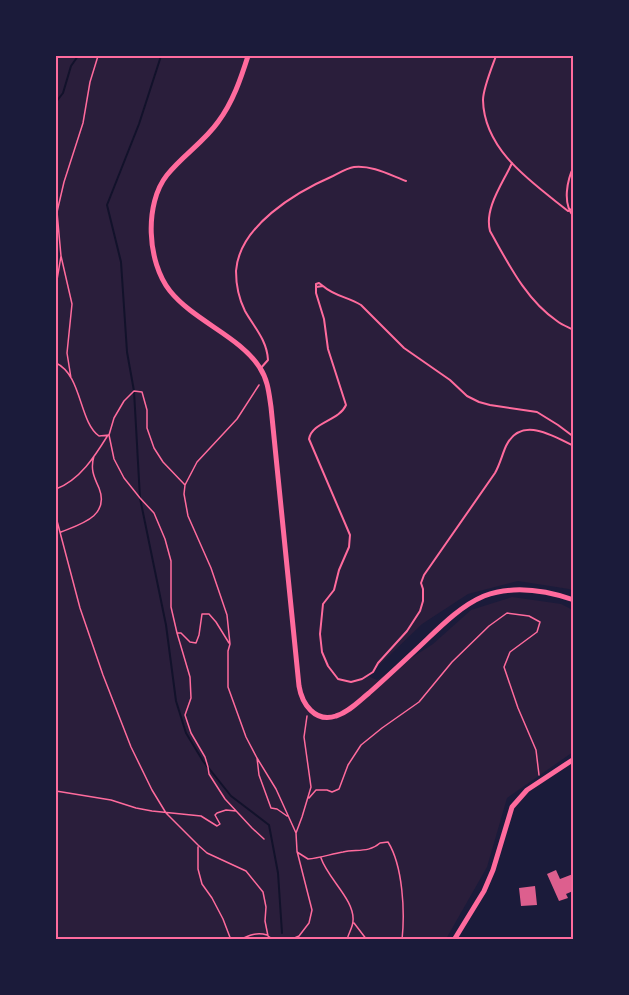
<svg xmlns="http://www.w3.org/2000/svg" width="629" height="995" font-family="'Fira Sans Condensed',sans-serif">
  <rect width="100%" height="100%" fill="#1b1b3a"/>
  <path fill="#2a1e3b" d="M56,56h517v535l-4,-2 -51,-8 -50,13 -46,30 -54,52 9,4 56,-36 38,-34 41,-13 49,7 12,6v142l-66,46 -20,69 -41,72h-390z"/>
  <g fill="none" stroke-linecap="round" stroke-linejoin="round">
    <path stroke="#12122b" stroke-width="2" d="M161,56l-22,68 -32,81 14,57 6,90 7,39 6,107 26,127 10,76 10,32 17,28 28,35 38,29 9,48 4,60
      M56,102l7,-9 8,-27 7,-10"/>
  </g>
  <path fill="#dd5f8e" d="M556,870l4,9 13,-5v17l-7,3 2,4 -9,3 -12,-27z
    M535,886l2,19 -16,1 -2,-18z"/>
  <g fill="none" stroke-linecap="round" stroke-linejoin="round">
    <path stroke="#ff6b9d" stroke-width="1.5" d="M56,208l1,4 4,44 -5,30
      M57,212l7,-30 19,-59 7,-41 8,-26
      M61,256l11,48 -5,49 4,25
      M56,363c26,12 23,59 43,73l10,-1
      M185,485l12,-23 40,-43 22,-34
      M56,489c24,-9 39,-33 52,-54
      M56,517l24,91 23,67 28,72 21,43 14,23 32,32 9,8 39,18 17,21 3,15 -1,14 3,15 6,4
      M61,532c20,-8 49,-16 38,-44 -5,-11 -9,-19 -5,-32
      M178,633h3l9,9 6,1 3,-8 3,-21h7l7,8 13,21
      M257,758l2,17 12,33 6,1 10,7
      M56,791l55,9 25,8 16,3 49,5 16,10 3,-2 -5,-9 2,-2 9,-3 10,1
      M309,798l7,-8h11l5,2 7,-3 9,-24 13,-20 21,-17 37,-26 33,-40 37,-36 18,-13 22,3 11,6 -3,10 -27,20 -6,15 14,41 18,42 3,25
      M264,839l-12,-11 -27,-29 -16,-25 -1,-7 -3,-10 -14,-24 -6,-18 6,-17 -1,-21 -13,-44 -6,-26v-46l-6,-22 -11,-26 -14,-15 -16,-20 -10,-19 -5,-24 5,-17 10,-17 10,-10 8,1 5,18v18l7,20 9,14 22,23 -1,9 4,22 23,52 16,47 3,29 -2,7v36l18,50 11,21 19,31 20,44
      M198,847v22l4,15 10,14 11,21 8,21
      M297,852l11,7c12,-1 23,-5 35,-7 13,-3 26,1 37,-9l8,-1c15,24 17,70 14,98
      M321,858c7,21 34,42 32,63 0,6 -5,13 -6,19
      M354,923l13,17
      M240,940c9,-5 17,-8 27,-5
      M290,940l9,-4 10,-13 3,-13 -15,-59 -1,-18 6,-16 9,-30 -7,-50 3,-21"/>
    <path stroke="#ff6b9d" stroke-width="2" d="M496,56c-4,11 -13,33 -13,44 1,51 50,83 85,111l6,-3
      M512,163c-9,20 -28,45 -22,68 18,32 36,69 67,90 5,4 11,6 17,9
      M574,166c-7,14 -12,38 0,51
      M323,286l-4,-3 -3,1v3l7,-1c11,10 25,11 38,19l43,43 46,32 17,16 12,6 11,3 47,7 21,13 16,12
      M316,287v6l8,26 4,30 18,56c-7,16 -34,17 -37,34l41,96 -1,12 -10,23 -5,20 -11,14 -3,30 2,18 6,14 10,13 13,3 11,-3 11,-7 5,-9 29,-32 13,-20 3,-10v-12l-2,-6 3,-8 71,-102c5,-9 7,-18 11,-27 15,-31 47,-10 68,0
      M260,369l8,-9c-1,-20 -14,-33 -23,-49 -6,-12 -9,-27 -9,-40 3,-45 60,-79 97,-95 6,-3 14,-8 21,-9 18,-2 36,8 52,14"/>
    <path stroke="#ff6b9d" stroke-width="5" d="M248,56c-7,22 -15,46 -30,66 -14,20 -35,33 -51,53 -23,29 -20,87 3,116 24,30 71,46 90,77 8,12 9,26 11,39l28,279c3,18 16,37 37,30 13,-4 23,-15 33,-23 17,-15 34,-31 51,-47 19,-18 40,-40 64,-50 29,-11 61,-6 90,4
      M454,940l30,-49 9,-21 19,-63 15,-17 47,-31"/>
  </g>
  <rect width="629" height="995" fill="none" stroke="#1b1b3a" stroke-width="114"/>
  <rect x="57" y="57" width="515" height="881" fill="none" stroke="#ff6b9d" stroke-width="2"/>
</svg>
